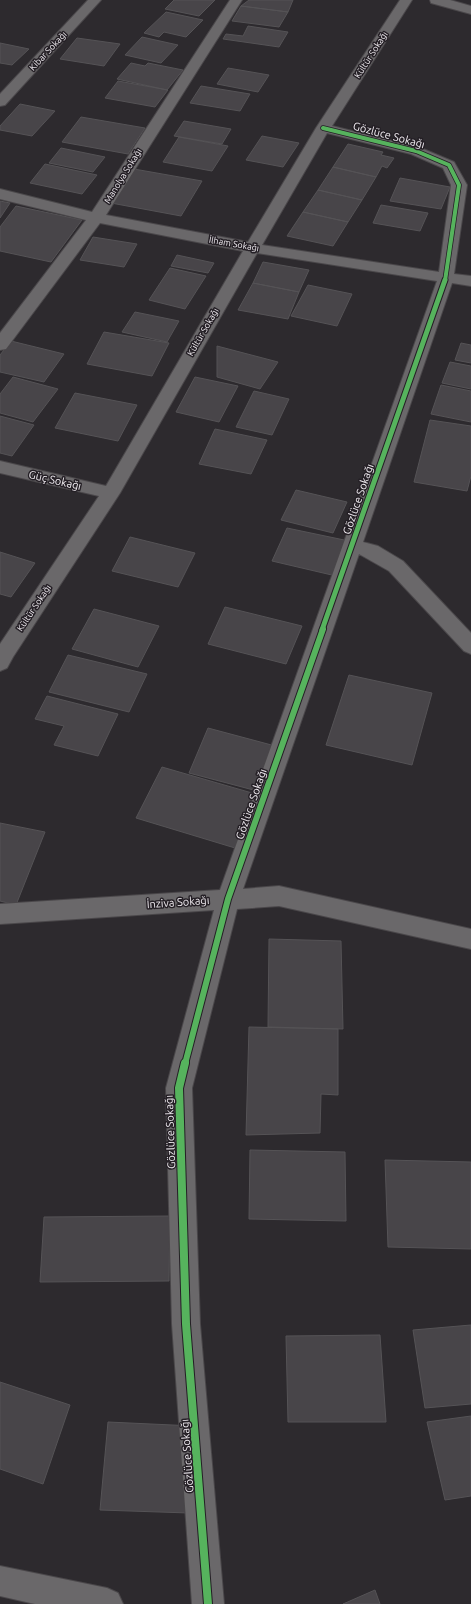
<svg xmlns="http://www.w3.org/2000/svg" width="471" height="1604" font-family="Ubuntu,sans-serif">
  <rect width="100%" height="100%" fill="#2d2a2e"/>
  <path fill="#484549" stroke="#555356" d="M174,0h41l-16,16 -34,-7z
    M249,0h44l-5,12 -47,-6z
    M241,6l47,6 -9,15 -47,-6z
    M166,12l37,8 -17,17 -22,-5 -5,5 -15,-4z
    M248,26l40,6 -9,15 -56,-8 3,-5 17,2z
    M142,37l36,8 -17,18 -36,-8z
    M77,38l43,6 -16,22 -44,-7z
    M0,43l29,6 -17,16 -12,-2z
    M131,63l14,3 3,-3 35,7 -16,20 -50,-11z
    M228,68l41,7 -11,17 -41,-8z
    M118,81l50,9 -13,17 -50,-9z
    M201,86l49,8 -10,17 -50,-8z
    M20,104l35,7 -23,25 -32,-6v-4z
    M81,117l64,11 -17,26 -66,-12z
    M184,121l47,8 -9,15 -48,-8z
    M262,136l37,7 -16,24 -37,-7z
    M179,137l49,9 -16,25 -49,-9z
    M348,144l35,8 -2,3 13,3 -7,10 -5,-2 -6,11 -43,-10z
    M61,148l44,9 -12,15 -44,-9z
    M45,164l52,11 -15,19 -52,-11z
    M333,167l43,10 -14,23 -44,-10z
    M134,169l68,12 -21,35 -70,-13z
    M400,178l50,9 -9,22 -51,-8z
    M318,190l44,10 -14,22 -45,-10z
    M0,201l10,2 -10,15z
    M381,205l47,8 -8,18 -47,-8z
    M16,206l66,14 -31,42 -51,-11v-24z
    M303,212l45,10 -15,24 -46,-10z
    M93,237l44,7 -13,23 -44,-7z
    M177,255l37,8 -6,10 -37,-7z
    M263,262l46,8 -10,22 -46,-9z
    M170,268l36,8 -21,33 -36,-9z
    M253,283l46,9 -11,27 -50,-9z
    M308,285l44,9 -15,32 -46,-10z
    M135,312l44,9 -12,21 -45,-10z
    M104,332l65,11 -17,33 -65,-12z
    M11,341l53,13 -20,28 -44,-10v-17z
    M461,343l10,2v18l-16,-3z
    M217,346l61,16 -18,27 -43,-12z
    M450,362l21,4v23l-29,-6z
    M13,377l45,12 -25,33 -33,-9v-19z
    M195,377l43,9 -19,36 -43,-10z
    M441,385l30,6v31l-40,-8z
    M254,391l35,8 -17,36 -36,-8z
    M75,393l62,12 -19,36 -63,-13z
    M0,416l34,9 -22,31 -12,-3z
    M430,420l41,6v50l-4,15 -53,-9z
    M215,429l52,11 -16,34 -52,-10z
    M296,490l51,12 -14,31 -52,-13z
    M287,528l62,13 -13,35 -64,-15z
    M130,537l65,16 -17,34 -66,-16z
    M0,552l35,11 -24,34 -11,-3z
    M225,607l77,19 -16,38 -78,-20z
    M94,609l65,17 -21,41 -66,-18z
    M68,655l79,19 -18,38 -80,-20z
    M349,675l83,18 -20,72 -86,-20z
    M47,696l71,18 -20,42 -44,-11 10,-19 -29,-7z
    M208,728l71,19 -18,45 -72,-19z
    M162,767l97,28 -24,53 -99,-30z
    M0,823l45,9 -29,73 -16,-4z
    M269,939l72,2 2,88 -75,-2z
    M249,1027l89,2v66l-17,-1 -1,39 -74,2z
    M250,1150l95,2 1,69 -97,-2z
    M385,1160l86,2v87l-83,-2z
    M170,1216l-1,65 -129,1 4,-65z
    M471,1325v79l-46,4 -12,-78z
    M380,1335l6,87h-98l-2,-86z
    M0,1382l70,23 -27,79 -43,-15z
    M471,1416v80l-26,4 -18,-78z
    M108,1422l86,4 -5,87 -89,-3z
    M375,1590l5,14h-37z"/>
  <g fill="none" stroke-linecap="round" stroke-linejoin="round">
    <g stroke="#4a474a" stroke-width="2">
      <path id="minor" d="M88,0h13l-96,105 -5,1v-12z
        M230,0h12l-136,215 142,27 68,-114 84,-128h12l-80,126 89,22 33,14 13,23 -13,89 17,2v10l-19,-3 -89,259 15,4 25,15 68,72v21l-7,-3 -75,-80 -30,-17 -116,335 36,-3 192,43v20l-192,-43 -42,3 -45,179 8,236 24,280h-32l-20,-280 -6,-236 48,-178 -214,14v-20l220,-14 217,-609 -180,-28 -137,240 -107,164 -6,11 -7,3v-27l99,-148 -99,-23v-12l106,25 137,-235 -143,-28 -94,126 -6,1v-17l86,-113 -86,-21v-10l92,23zM327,133l84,21 32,14 8,17 -12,87 -177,-27z
        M430,0h20l21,6v8l-40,-11z
        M0,1566l107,22 11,5 5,11h-88l-35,-8z"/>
    </g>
    <use href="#minor" fill="#6a686a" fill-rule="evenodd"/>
    <g stroke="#241f25" stroke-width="5.5">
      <path id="cycleway-far3" d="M323,128l93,23 33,14 10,20 -14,96"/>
    </g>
    <g stroke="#241f25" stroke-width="7">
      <path id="cycleway-far2" d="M322,630l123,-350"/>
    </g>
    <g stroke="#241f25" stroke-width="8">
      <path id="cycleway-far1" d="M185,1064l43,-165 95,-270"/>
    </g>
    <g stroke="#241f25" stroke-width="10">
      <path id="cycleway" d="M185,1063l-6,25 7,236 22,280"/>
    </g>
    <use href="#cycleway-far3" stroke="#56b35d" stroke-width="4"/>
    <use href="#cycleway-far2" stroke="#56b35d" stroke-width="5"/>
    <use href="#cycleway-far1" stroke="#56b35d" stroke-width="6"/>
    <use href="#cycleway" stroke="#56b35d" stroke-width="8"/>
  </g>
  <g text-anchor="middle" stroke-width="3" stroke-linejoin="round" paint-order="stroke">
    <g font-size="9" fill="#f2eef3" stroke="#241f25">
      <text transform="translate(48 51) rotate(-47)" y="3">Kibar Sokağı</text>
      <text transform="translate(371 55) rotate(-57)" y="3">Kültür Sokağı</text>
      <text transform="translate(123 176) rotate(-58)" y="3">Manolya Sokağı</text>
      <text transform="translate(234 244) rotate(10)" y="3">İlham Sokağı</text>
      <text transform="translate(203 332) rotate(-60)" y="3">Kültür Sokağı</text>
      <text transform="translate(34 608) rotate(-56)" y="3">Kültür Sokağı</text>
    </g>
    <g font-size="11" fill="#f2eef3" stroke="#241f25">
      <text transform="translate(389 135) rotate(15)" y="4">Gözlüce Sokağı</text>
      <text transform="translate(55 480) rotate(13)" y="4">Güç Sokağı</text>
      <text transform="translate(358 499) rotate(-71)" y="4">Gözlüce Sokağı</text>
      <text transform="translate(251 804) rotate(-71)" y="4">Gözlüce Sokağı</text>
      <text transform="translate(178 902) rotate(-4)" y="4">İnziva Sokağı</text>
      <text transform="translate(170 1132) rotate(-92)" y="4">Gözlüce Sokağı</text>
      <text transform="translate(187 1456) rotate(-94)" y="4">Gözlüce Sokağı</text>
    </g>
  </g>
</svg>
